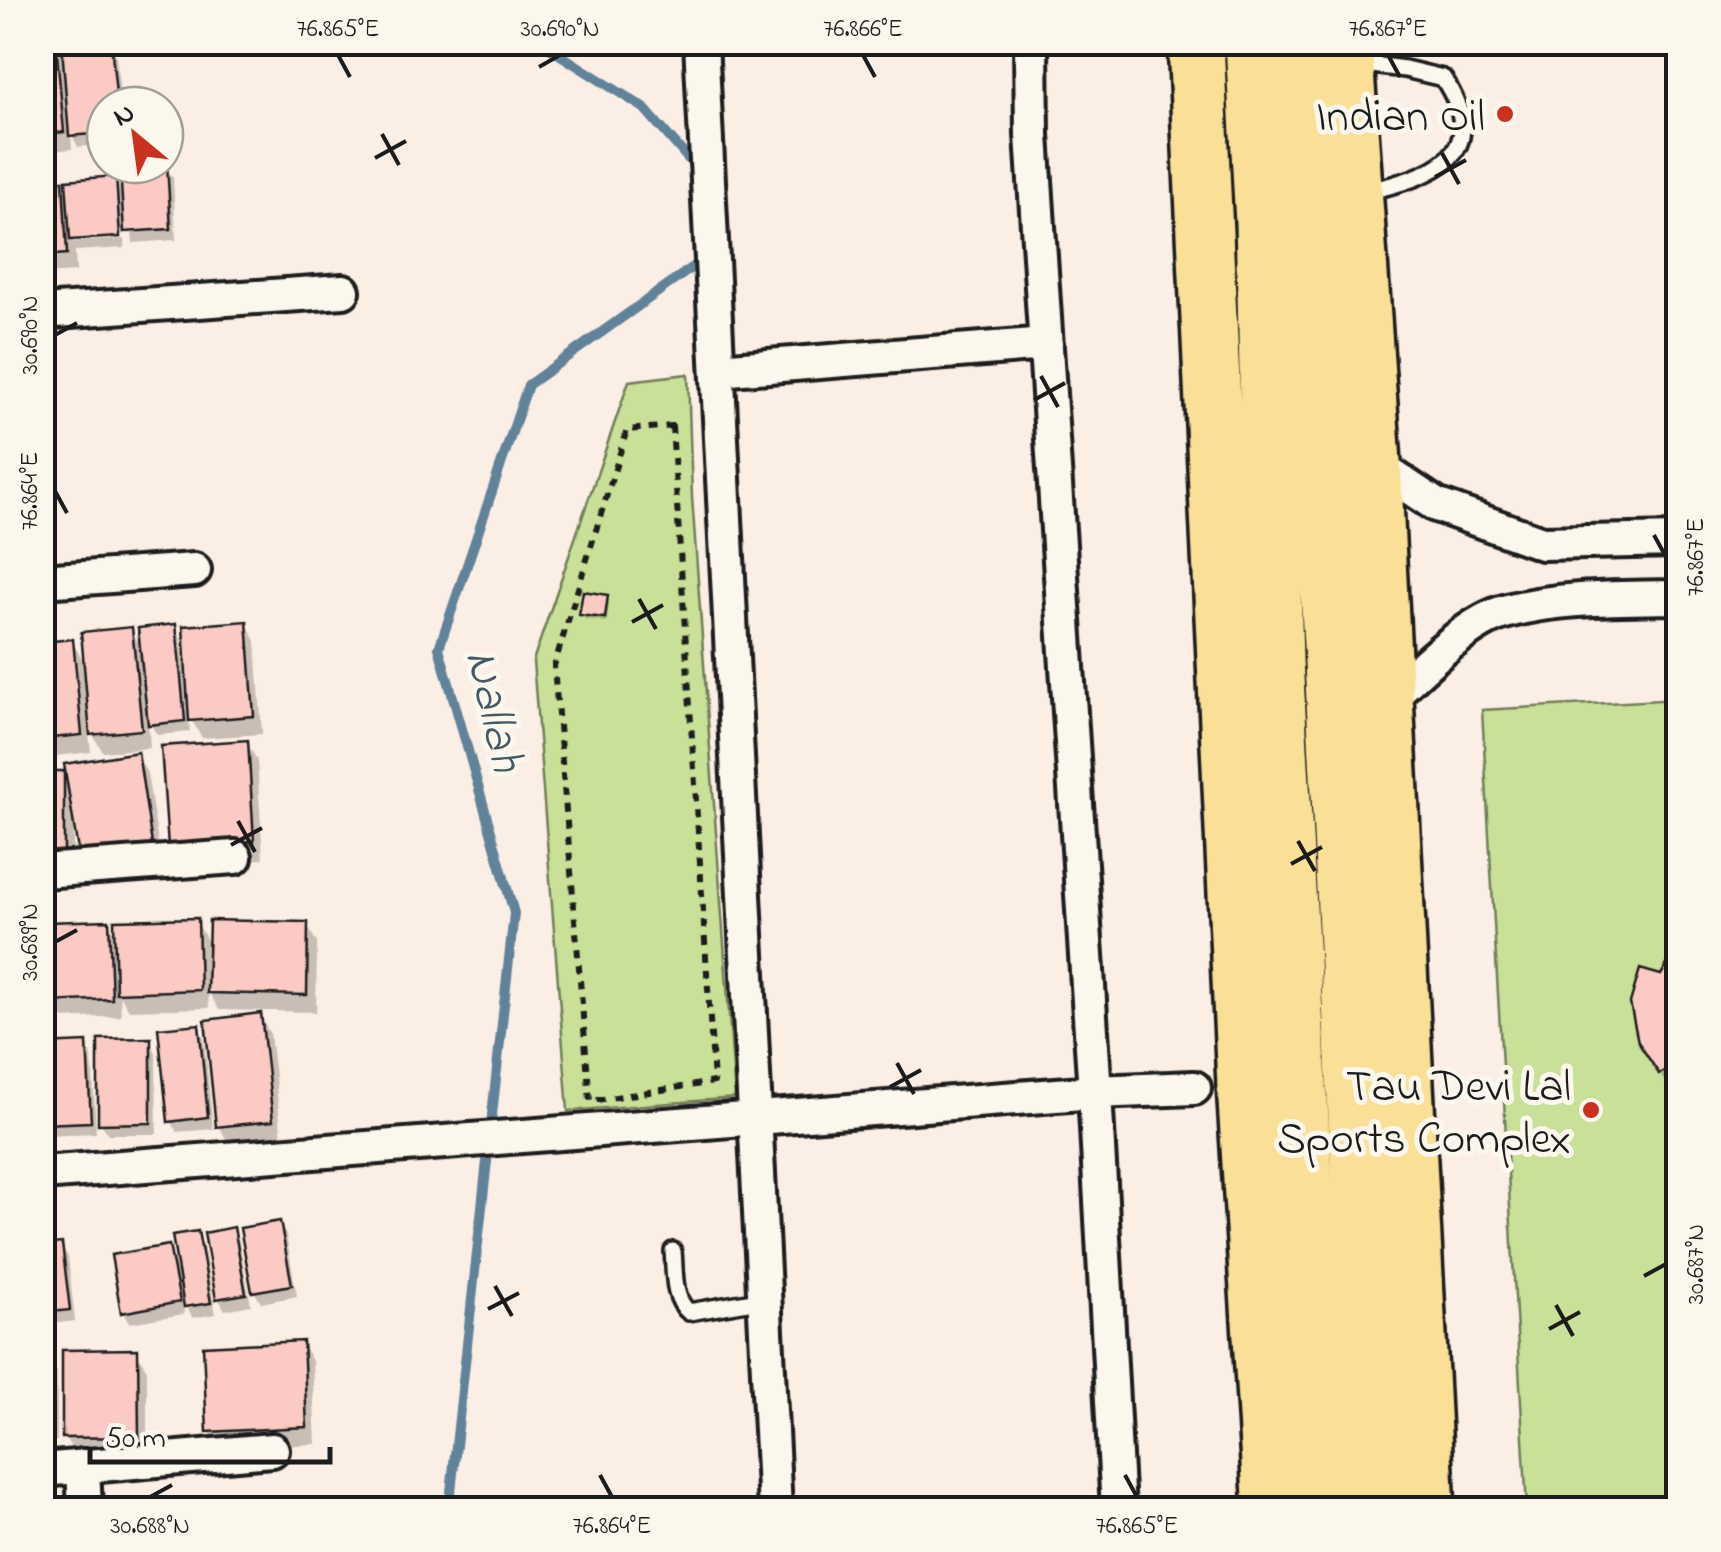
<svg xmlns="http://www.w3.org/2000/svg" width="1721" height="1552" font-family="'Indie Flower',sans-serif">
  <rect width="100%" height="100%" fill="#fbeee4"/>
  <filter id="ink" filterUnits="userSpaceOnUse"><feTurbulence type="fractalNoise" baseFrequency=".01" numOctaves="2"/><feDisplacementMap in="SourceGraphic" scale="20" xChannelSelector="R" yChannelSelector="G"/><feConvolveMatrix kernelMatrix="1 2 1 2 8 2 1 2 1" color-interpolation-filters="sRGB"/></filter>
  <g filter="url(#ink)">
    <path fill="#c8e097" stroke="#727e5a" stroke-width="2.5" d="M688,374l4,123 43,601 -167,13 -35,-450 96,-280z
      M1678,699v810h-151l-45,-799z"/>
    <path fill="#0003" d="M55,42l10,19 45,-16 6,11 5,49h-16v39l-27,3 -7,-14 1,16 -30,3v-109z
      M166,167l7,11 3,62 -43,3 -1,-10 -4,1 -5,-8 1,8 -50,3v5l50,-3 1,9 -50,3 1,21 -34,2v-90l19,-2 8,14 46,-17 9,16z
      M606,597l3,5 -2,20 -22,-3 -3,-5z
      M246,623l10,18 6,93 -60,4 -14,-24 2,18 -33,3 -9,-15 2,28 -47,4 -15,-25 3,25 -44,5 -5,-8v-104l30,-3 15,25 44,-37 12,21 31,-24 7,11 2,20h5z
      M246,742l11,18 6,99 -82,5z
      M137,755l10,18 15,95 -89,-44v60h-31l21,-110 6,11z
      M196,921l14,24 97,-20 10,18 -1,69 -97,-2 -11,-19 1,17 -80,2 -9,-15 1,21 -58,3 -11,-19 1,19h-11v-91l8,14 58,-20 9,17z
      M1678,949v144l-4,3 -19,-29 8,-89z
      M260,1016l10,18 12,104 -53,6 -10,-18z
      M198,1026l6,12 9,91 -36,3 -7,-11z
      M149,1041l7,11 1,82h-49l-7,-11z
      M86,1044l6,12 4,77 -48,2 -6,-10v-79z
      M279,1224l7,11 11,61 -36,7 -7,-12z
      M233,1230l6,11 12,64 -26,5 -7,-12z
      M197,1233l6,12 13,69 -23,4 -11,-19 2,15 -54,9 -7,-11 45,-64 11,19z
      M61,1245l7,12 7,64 -33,4v-78z
      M302,1343l10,18 4,83 -96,5 -11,-18z
      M137,1352l10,18v84l-72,1 -10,-18z
      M42,1361h8l7,11v69h-15z"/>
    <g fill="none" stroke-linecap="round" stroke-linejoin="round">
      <path stroke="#61839a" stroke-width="10" d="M540,42l104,66 53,61
        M449,1510l65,-597 -75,-265 89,-263 176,-126"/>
    </g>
    <path fill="#fbcac4" stroke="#1c1c1c" stroke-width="2.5" d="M42,42h14l8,90 -22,2z
      M111,42l6,63h-12v28l-36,3 -7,-89z
      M167,164l4,65 -47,3 -4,-64z
      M116,176l4,61 -50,3 -4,-60z
      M63,180l4,74 -25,2v-75z
      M583,591l25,4 -3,23 -26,-3z
      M247,621l7,95 -65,5 -6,-95z
      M176,624l9,97 -37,4 -10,-97z
      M132,627l10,103 -52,5 -9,-103z
      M73,639l9,96 -40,4v-97z
      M248,740l6,101 -86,6 -7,-101z
      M138,752l15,99 -73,12 -16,-99z
      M42,771h22v96h-22z
      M198,918l2,72 -84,3 -2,-73z
      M109,920l3,79 -62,3 -3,-80z
      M209,920l99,2 -1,73 -100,-2z
      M1678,946v119l-2,-2 -17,11 -21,-32 -8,-39 10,-34 21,6z
      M261,1013l12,108 -57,6 -11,-107z
      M199,1024l9,93 -40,5 -10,-94z
      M151,1038v85l-53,1v-85z
      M87,1042l4,80 -49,2v-80z
      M280,1221l12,64 -40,7 -12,-64z
      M234,1227l12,67 -30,5 -12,-66z
      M198,1231l13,72 -27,4 -12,-72z
      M62,1243l8,67 -28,3v-68z
      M169,1245l11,57 -59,11 -10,-58z
      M303,1341l4,86 -100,5 -4,-86z
      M138,1349l1,88 -77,1v-88z
      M52,1358v72h-10v-71z
      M42,1503l20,1v6h-20z"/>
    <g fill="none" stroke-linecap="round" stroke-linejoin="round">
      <g stroke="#1c1c1c" stroke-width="22">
        <path id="lane" d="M1355,63l50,6 38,9c51,78 -10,98 -78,114
          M673,1251c2,19 -1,48 16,61l76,-13"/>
      </g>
      <g stroke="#1c1c1c" stroke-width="40">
        <path id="street" d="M701,42l74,1468
          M1031,42l1,93 63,957 23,418
          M42,312l301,-21
          M718,370l328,-26
          M1373,463l63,42 106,38 136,-3
          M42,581l152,-11
          M1385,703c28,-27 79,-78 116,-90 51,-16 123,-15 177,-16
          M42,871l193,-14
          M42,1173l1053,-81 99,-4
          M83,1466l2,44
          M42,1470l230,-20"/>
      </g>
      <g stroke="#1c1c1c" stroke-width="62">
        <path id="highway" d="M1196,42l49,1043 27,425
          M1253,42l10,181 12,437 48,850
          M1299,42l78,1468
          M1344,42l29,421 54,1047"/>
      </g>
      <path stroke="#1c1c1c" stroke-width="6" stroke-dasharray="8 8" stroke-linecap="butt" d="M672,426l42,656 -124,19 -36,-435 73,-236z"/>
      <use href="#lane" stroke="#fbf7ec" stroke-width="15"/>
      <use href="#street" stroke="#fbf7ec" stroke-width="32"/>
      <use href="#highway" stroke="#fadf96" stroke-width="55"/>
    </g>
  </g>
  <path fill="none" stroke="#1c1c1c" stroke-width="4" d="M338,55l12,22M863,55l12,22M1388,55l12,22M539,67l21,-12M382,134l17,31M1442,153l17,31M375,158l31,-17M1435,177l31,-17M55,335l22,-12M1041,376l17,31M1034,400l31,-17M55,491l12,22M1654,535l12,22M639,599l17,30M632,622l31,-17M238,821l17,31M1298,841l17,30M231,845l31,-17M1291,864l31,-17M55,942l22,-12M897,1063l17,31M890,1087l31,-17M1644,1276l22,-12M495,1286l17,30M1556,1305l17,31M488,1309l31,-16M1549,1329l31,-17M600,1475l12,22M1125,1475l12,22M150,1497l22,-12"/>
  <g fill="#c8321e" stroke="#fbf7ec" stroke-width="4">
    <circle cx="1505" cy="114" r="10"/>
    <circle cx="1591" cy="1110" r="10"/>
  </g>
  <g text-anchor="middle" stroke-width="10" stroke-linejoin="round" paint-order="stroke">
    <g font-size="45" fill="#1c1c1c" stroke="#fbf7ec" text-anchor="end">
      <text x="1485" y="130">Indian Oil</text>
      <text x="1571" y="1100">Tau Devi Lal<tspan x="1571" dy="52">Sports Complex</tspan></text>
    </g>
    <g font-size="48" font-style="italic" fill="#445866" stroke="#fbf7ec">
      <text transform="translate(497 710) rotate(77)" y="17">Nallah</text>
    </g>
  </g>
  <rect width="1721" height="1552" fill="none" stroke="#fbf7ec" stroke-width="110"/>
  <g transform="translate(135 135) rotate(331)"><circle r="48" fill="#fbf7ec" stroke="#a29f99" stroke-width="2.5"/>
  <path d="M0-8L18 38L0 25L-18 38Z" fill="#c8321e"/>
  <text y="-15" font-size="28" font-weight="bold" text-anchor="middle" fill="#1c1c1c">N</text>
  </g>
  <path d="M90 1447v15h240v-15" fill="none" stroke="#1c1c1c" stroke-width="5"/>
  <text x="105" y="1447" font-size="30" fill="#1c1c1c" stroke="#fbf7ec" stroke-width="8" paint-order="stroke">50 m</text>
  <rect x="55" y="55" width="1611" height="1442" fill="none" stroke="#1c1c1c" stroke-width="4"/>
  <g font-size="25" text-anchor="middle" fill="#1c1c1c">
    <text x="338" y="36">76.865°E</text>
    <text x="560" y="36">30.690°N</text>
    <text x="863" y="36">76.866°E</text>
    <text x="1388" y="36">76.867°E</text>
    <text transform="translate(28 335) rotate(-90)" y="9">30.690°N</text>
    <text transform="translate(28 491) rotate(-90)" y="9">76.864°E</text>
    <text transform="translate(1694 557) rotate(-90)" y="9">76.867°E</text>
    <text transform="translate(28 942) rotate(-90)" y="9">30.689°N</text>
    <text transform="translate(1694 1264) rotate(-90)" y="9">30.687°N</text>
    <text x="150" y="1533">30.688°N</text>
    <text x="612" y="1533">76.864°E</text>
    <text x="1137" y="1533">76.865°E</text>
  </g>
</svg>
